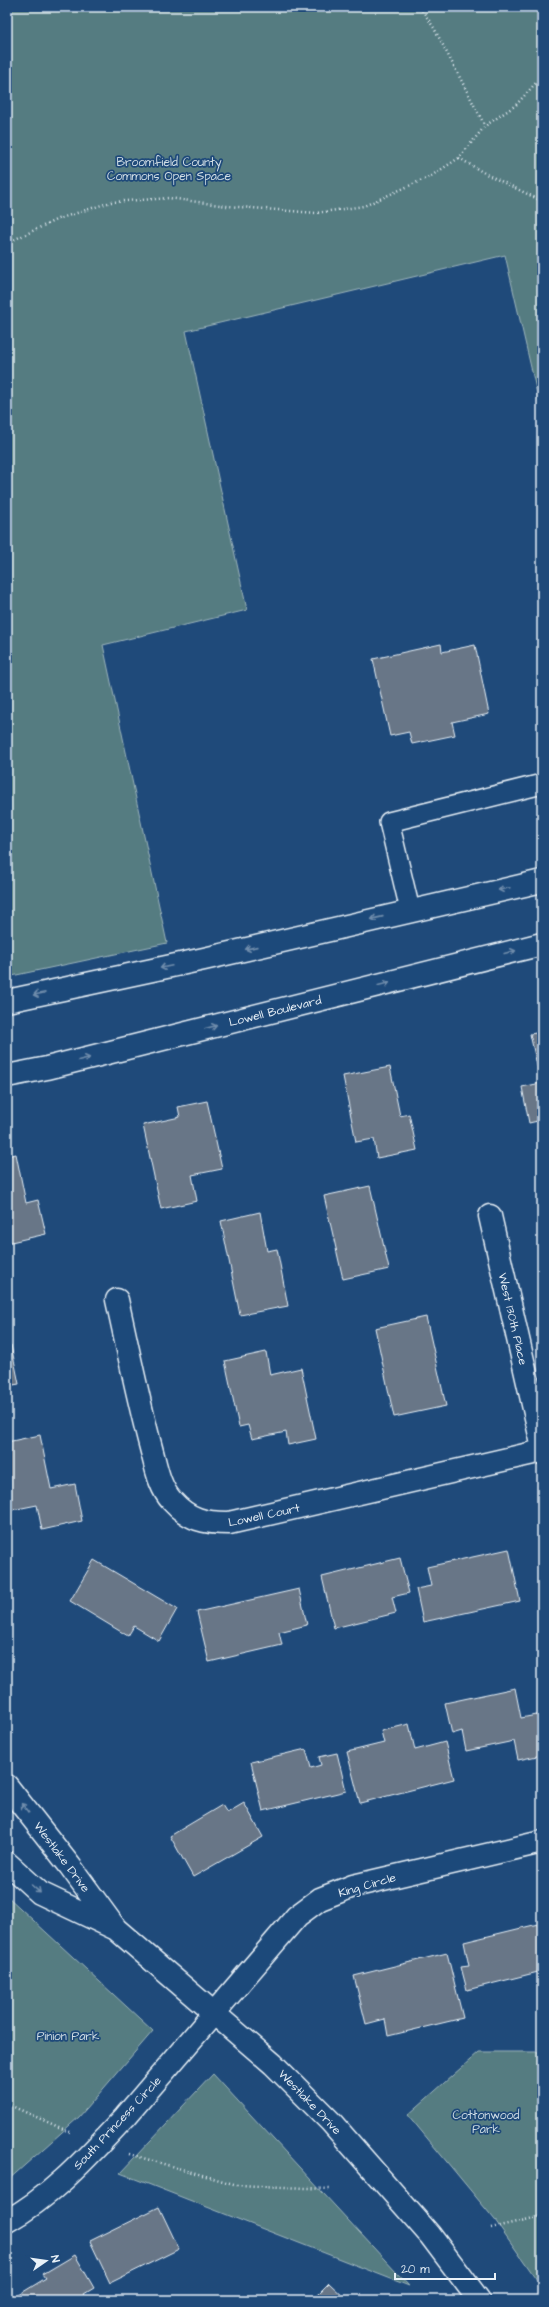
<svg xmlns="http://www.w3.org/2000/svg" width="549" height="2307" font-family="'Architects Daughter',sans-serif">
  <rect width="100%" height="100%" fill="#1f4a7a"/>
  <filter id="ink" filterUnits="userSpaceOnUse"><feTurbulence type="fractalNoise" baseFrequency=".025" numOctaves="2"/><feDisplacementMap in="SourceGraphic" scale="8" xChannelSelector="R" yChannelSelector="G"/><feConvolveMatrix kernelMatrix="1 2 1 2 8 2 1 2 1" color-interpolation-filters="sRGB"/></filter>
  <g filter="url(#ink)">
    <path fill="#557b81" stroke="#9eb6bc" d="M7,7h535v408l-37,-160 -319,76 61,279 -144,35 64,298 -160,34z
      M7,1896l146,135 -74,86 -72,64z
      M479,2052h63v235l-47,-67 -87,-105z
      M213,2074l196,212 -289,-113z"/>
    <path fill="#677687" stroke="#e8f1f8" d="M441,644l1,8 33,-7 14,69 -37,8 3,13 -43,9 -3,-12 -19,4 -17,-77z
      M542,1032v88l-13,3 -7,-36 19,-4 -11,-49z
      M390,1067l10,49 9,-2 8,36 -40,8 -3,-19 -18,3 -13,-66z
      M207,1101l15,68 -30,6 5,26 -36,8 -18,-84 37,-8 -2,-10z
      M16,1154l10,49 12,-3 8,34 -39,9v-87z
      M370,1186l19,83 -46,10 -19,-83z
      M260,1212l7,39 10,-2 11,57 -48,9 -19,-94z
      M426,1317l20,89 -52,11 -19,-89z
      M11,1345l8,39 -12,2v-40z
      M266,1352l4,23 31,-7 15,71 -28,6 -2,-13 -34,7 -4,-14 -9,2 -14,-66z
      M40,1435l11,54 24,-5 7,37 -40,9 -5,-25 -30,6v-69z
      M509,1549l11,52 -97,21 -7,-33 15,-3 -4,-19z
      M400,1558l9,35 -17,4 4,16 -62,15 -12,-51z
      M94,1560l83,49 -18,32 -25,-15 -6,10 -58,-35z
      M299,1589l8,36 -28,7 3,13 -73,17 -12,-50z
      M515,1688l6,30 21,-4v41l-24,5 -4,-19 -48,10 -4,-20 -10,3 -7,-31z
      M409,1724l6,26 30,-8 9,37 -94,24 -13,-51 37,-9 -3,-12z
      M306,1749l5,19 10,-3 -2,-8 18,-4 9,38 -83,20 -12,-49z
      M244,1803l19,34 -70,40 -23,-41 52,-31 5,8z
      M542,1923v48l-75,19 -6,-23 8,-1 -5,-24z
      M447,1953l16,65 -75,18 -3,-17 -19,5 -12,-48z
      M159,2207l20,42 -69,34 -20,-42z
      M75,2255l19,33 -10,6 4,6h-78l36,-22 -3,-4z
      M329,2283l18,17h-35z"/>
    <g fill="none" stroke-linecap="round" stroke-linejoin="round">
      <g stroke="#e8f1f8" stroke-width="22">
        <path id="lane" d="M410,910l-21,-88 153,-38"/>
      </g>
      <g stroke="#e8f1f8" stroke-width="25">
        <path id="street" d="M490,1216l52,228
          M117,1300c11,49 21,99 34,148 5,18 8,39 21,53 17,19 33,22 57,22l313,-72
          M7,2221c47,-26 82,-66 118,-104l172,-201 23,-17 33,-13 189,-44"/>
      </g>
      <g stroke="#e8f1f8" stroke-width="25">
        <path id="secondary" d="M7,1001l197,-42 338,-78
          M7,1076l40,-8 495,-124
          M7,1786l63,80 46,63 157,135 58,58 99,113 49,65
          M7,1863l33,30 74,35"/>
      </g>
      <path stroke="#e8f1f8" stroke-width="2.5" stroke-dasharray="1 3" stroke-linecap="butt" d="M420,7l14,21 51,98
        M459,158l27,16 56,27
        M7,243l51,-24 53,-17 58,-4 58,8 89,7 48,-7 67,-30 28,-18 26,-32 31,-21 26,-29
        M7,2104l63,28
        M129,2154l108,31 93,4
        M491,2228l51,-12"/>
      <use href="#lane" stroke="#1f4a7a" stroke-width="19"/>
      <use href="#street" stroke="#1f4a7a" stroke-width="22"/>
      <use href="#secondary" stroke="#1f4a7a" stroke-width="22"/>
    </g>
    <defs><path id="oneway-shaft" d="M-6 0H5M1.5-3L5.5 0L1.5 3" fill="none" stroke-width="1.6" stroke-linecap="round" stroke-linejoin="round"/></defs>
    <g stroke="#6f8dac">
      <use href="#oneway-shaft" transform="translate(504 889) rotate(168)"/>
      <use href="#oneway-shaft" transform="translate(377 918) rotate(167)"/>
      <use href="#oneway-shaft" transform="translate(251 948) rotate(167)"/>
      <use href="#oneway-shaft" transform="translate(510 952) rotate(-14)"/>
      <use href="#oneway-shaft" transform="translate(166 967) rotate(168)"/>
      <use href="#oneway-shaft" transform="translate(384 984) rotate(-14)"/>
      <use href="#oneway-shaft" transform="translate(39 994) rotate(168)"/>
      <use href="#oneway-shaft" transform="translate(211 1027) rotate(-14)"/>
      <use href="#oneway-shaft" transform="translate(84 1059) rotate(-14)"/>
      <use href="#oneway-shaft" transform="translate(25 1808) rotate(-128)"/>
      <use href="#oneway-shaft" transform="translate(36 1889) rotate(41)"/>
    </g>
  </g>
  <g text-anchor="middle" stroke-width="3.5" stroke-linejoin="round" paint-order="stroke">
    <g font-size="12" fill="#d2dfe6" stroke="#1f4a7a">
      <text x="169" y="166">Broomfield County<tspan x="169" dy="14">Commons Open Space</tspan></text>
      <text x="68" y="2040">Pinion Park</text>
      <text x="486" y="2119">Cottonwood<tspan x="486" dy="14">Park</tspan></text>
    </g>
    <g font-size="12" fill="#e8f1f8" stroke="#1f4a7a">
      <text transform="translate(275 1011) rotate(-14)" y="4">Lowell Boulevard</text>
      <text transform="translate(513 1319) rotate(77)" y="4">West 130th Place</text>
      <text transform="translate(264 1515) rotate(-12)" y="4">Lowell Court</text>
      <text transform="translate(62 1857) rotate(53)" y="4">Westlake Drive</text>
      <text transform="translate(367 1885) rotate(-16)" y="4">King Circle</text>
      <text transform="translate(310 2102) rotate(46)" y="4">Westlake Drive</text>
      <text transform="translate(117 2123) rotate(-47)" y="4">South Princess Circle</text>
    </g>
  </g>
  <rect width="549" height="2307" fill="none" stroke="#1f4a7a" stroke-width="24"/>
  <rect x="12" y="12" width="525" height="2283" fill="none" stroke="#e8f1f8" stroke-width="1.5" filter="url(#ink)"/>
  <g transform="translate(46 2261) rotate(77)" stroke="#1f4a7a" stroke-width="3" paint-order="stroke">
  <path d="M0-3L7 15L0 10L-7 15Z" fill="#e8f1f8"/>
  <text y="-6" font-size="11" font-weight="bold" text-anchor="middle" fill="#e8f1f8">N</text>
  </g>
  <path d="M395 2273v6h100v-6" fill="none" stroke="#e8f1f8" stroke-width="2"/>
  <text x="401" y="2273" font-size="12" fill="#e8f1f8" stroke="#1f4a7a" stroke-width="3" paint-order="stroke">20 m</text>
</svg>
